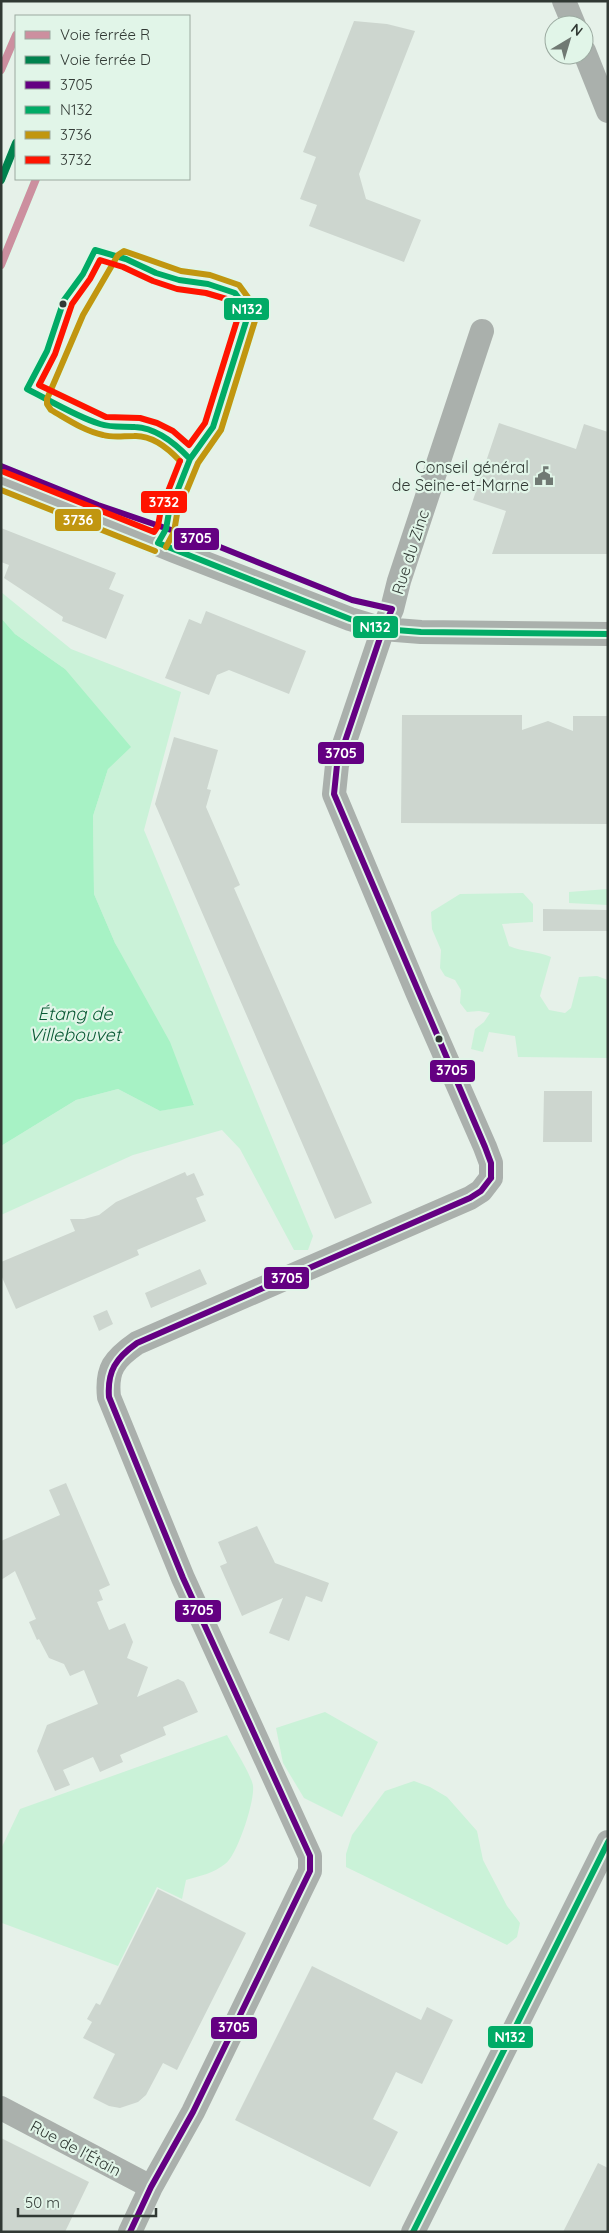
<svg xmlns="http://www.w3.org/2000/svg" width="609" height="2233" font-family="Quicksand,sans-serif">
  <rect width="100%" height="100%" fill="#e6f1e9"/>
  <path fill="#caf2d8" d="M1,592l70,57 110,43 -37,138 169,406 -5,14h-14l-54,-101 -18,-19 -89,25 -132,60v-69l75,-46 42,-11 42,22 34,-7 -79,-161 -21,-49 -1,-78 15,-47 -43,-100 -50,-35 -14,-16z
    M608,889v16l-39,-2v-11z
    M523,893l10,11v18l-31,2 7,22c14,6 28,5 42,11l-11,39 9,14 16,3 6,-5 8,-31 18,-1 11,4v78l-90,-1 -3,-21 -26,-4 -6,20 -12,-3 4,-20 9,-7 6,-9 -11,-2 -12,1 -7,-9 1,-13 -6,-10 -10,-4 -5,-8 1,-18 -9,-21 -1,-17 29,-18z
    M325,1712l53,30 -36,75 -38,-19 -21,-35 -7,-35z
    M227,1735c6,11 25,41 26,51 2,15 -16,70 -28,78 -11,9 -25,12 -39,16l-4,19 -25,-12 -39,79 -116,-43 -1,1v-75l19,-40z
    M414,1781l16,6 17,10 30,34 6,29 24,46 13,17 -3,14 -10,8 -161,-78v-13l6,-19 33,-44z"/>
  <path fill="#a7f2c5" d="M1,618l14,16 50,35 66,78 -23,22 -15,47 1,78 21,49 55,99 24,63 -34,6 -42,-22 -42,11 -75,46z"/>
  <path fill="#cdd6cf" d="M354,21l33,3 28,7 -56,143 7,25 55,21 -17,42 -95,-36 8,-21 -17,-6 16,-42 -13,-5z
    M499,423l77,26 8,-25 24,8v122h-116l14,-43 -33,-11z
    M1,528l115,45 -7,16 15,6 -18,44 -44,-18 1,-4 -59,-39 5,-13 -8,-3z
    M206,611l100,40 -17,43 -60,-24 -12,5 -8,20 -44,-17 24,-59 12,5z
    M402,715h120v15l26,-9 25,10v-15h35v108l-207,-1z
    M174,737l44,13 -11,39 4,1 -5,17 34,78 -6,3 138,315 -37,16 -180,-415z
    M543,909l65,1v21h-65z
    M544,1091h48v51h-49z
    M185,1172l2,4 7,-3 10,22 -8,3 10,23 -69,29 2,5 -123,54 -15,-34v-13l74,-31 -5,-12h14l15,-4 17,-13z
    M200,1269l7,15 -56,24 -6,-15z
    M107,1310l6,14 -14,7 -6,-15z
    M66,1483l44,102 -11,5 4,10 -6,2 12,28 16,-7 8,19 -6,16 21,9 -11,30 41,-18 6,3 14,30 -35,15 3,8 -46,20 3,7 -23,10 -7,-15 -30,13 7,15 -15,6 -18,-40 10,-26 51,-21 -14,-34 -14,6 -6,-12 -15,-6 -10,-19 -2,1 -8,-18 7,-3 -21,-48 -14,9v-39l59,-26 -11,-25z
    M257,1526l18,37 54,20 -7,19 -16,-6 -17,45 -20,-8 14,-35 -41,18 -22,-50 7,-3 -9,-21z
    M158,1889l88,44 -69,137 -14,-7 -17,32 -8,7 -18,6 -11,-2 -16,-8 22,-44 -32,-16 9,-16 -5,-3 9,-16 4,2z
    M312,1966l109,54 6,-13 26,13 -31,64 -26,-12 -23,47 25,13 -28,55 -135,-67z
    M1,2138l88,44 -24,50h-64z
    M598,2163l10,5v64h-45z"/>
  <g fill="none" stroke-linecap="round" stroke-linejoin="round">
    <path stroke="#aab0ac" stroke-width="24" d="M564,1l10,24
      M584,51l24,60
      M1,480l173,71 176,68 33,10 38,3 187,2
      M1,2108l150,79
      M130,2232l21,-45 42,-75 117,-241v-15l-127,-278 -74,-181c-3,-28 5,-38 28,-54l333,-145 11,-7 10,-13v-15l-6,-16 -68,-155 -83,-198 3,-29 46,-136 9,-20 7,-28 83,-250
      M413,2232l195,-390"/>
    <g stroke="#e1f5e8" stroke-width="10">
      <path id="bus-1" d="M1,466l97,39 117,40 137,55 40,9
        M392,609l-9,20 -46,136 -3,29 151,353 6,16v15
        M130,2232l21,-45 42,-75 117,-241v-15l-127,-278 -74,-181c-2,-26 7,-39 28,-54l333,-145 11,-7 10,-13"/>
    </g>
    <g stroke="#e1f5e8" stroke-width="10">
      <path id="bus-2" d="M95,250l31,9 30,14 23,7 29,4 27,9 14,19 -36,115 -23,32c-15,-16 -33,-31 -55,-32 -12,-1 -23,1 -35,-3 -25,-8 -49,-23 -73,-35l20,-38 17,-51 19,-26z
        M158,543l8,-14 3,-17 21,-53
        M158,543l192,76 33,10 38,3 187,2
        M413,2232l195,-390"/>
    </g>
    <g stroke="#e1f5e8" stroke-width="10">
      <path id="bus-3" d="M1,490l154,61
        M166,547l8,-15 3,-18 21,-51 23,-33 37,-119 -19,-26 -29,-10 -29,-4 -57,-20 -6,4 -35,60 -36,84v5l4,6c16,9 33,21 52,25 10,3 20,1 31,1 18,-1 34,12 46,25"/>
    </g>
    <g stroke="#e1f5e8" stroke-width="10">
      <path id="bus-4" d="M100,260l23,7 30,14 24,8 29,4 24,7 9,14 -34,109 -16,22 -16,-14 -16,-8 -17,-5 -34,-1 -67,-32 16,-31 17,-50 18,-25z
        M4,472l150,60 4,-6 3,-17 19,-48"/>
    </g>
    <use href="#bus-1" stroke="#640082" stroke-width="6"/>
    <use href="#bus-2" stroke="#00ab66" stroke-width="6"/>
    <use href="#bus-3" stroke="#c19610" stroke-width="6"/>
    <use href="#bus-4" stroke="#ff1400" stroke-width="6"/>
    <g stroke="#e1f5e8" stroke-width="11">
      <path id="rail-1" d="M1,70l15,-35
        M1,265l35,-86"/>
    </g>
    <g stroke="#e1f5e8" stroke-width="11">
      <path id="rail-2" d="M1,180l15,-37"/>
    </g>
    <use href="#rail-1" stroke="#cc8f9f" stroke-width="8"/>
    <use href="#rail-2" stroke="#00824e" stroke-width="8"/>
  </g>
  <defs>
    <g id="civic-bare" transform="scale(1.5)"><path d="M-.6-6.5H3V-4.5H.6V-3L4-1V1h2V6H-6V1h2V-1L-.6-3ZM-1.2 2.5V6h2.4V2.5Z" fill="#707973" stroke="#e1f5e8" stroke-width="2.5" paint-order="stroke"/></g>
  </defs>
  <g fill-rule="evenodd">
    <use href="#civic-bare" x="544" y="476"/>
  </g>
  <g fill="#313934" stroke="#e1f5e8" stroke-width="2">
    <circle cx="63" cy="304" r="4.5"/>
    <circle cx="439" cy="1039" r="4.5"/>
  </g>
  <g text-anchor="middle" stroke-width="4.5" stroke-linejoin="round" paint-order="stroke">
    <g font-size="16" fill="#313934" stroke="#e1f5e8" text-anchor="end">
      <text x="529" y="473">Conseil général<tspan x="529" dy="18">de Seine-et-Marne</tspan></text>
    </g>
    <g font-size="16" fill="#313934" stroke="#e1f5e8">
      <text transform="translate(410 552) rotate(-72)" y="6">Rue du Zinc</text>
      <text transform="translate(76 2148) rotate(28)" y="6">Rue de l'Étain</text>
    </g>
    <g font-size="18" font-style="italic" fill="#085934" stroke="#e1f5e8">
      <text x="75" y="1020">Étang de<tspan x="75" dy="21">Villebouvet</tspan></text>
    </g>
  </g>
  <g stroke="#e1f5e8" stroke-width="2">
    <rect x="223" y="297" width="47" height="24" rx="5" fill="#00ab66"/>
    <rect x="140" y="490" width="48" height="24" rx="5" fill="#ff1400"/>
    <rect x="54" y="508" width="48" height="24" rx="5" fill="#c19610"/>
    <rect x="173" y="527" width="47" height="24" rx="5" fill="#640082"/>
    <rect x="352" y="615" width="47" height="24" rx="5" fill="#00ab66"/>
    <rect x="317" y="741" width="48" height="24" rx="5" fill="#640082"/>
    <rect x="429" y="1059" width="47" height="24" rx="5" fill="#640082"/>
    <rect x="263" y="1266" width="47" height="24" rx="5" fill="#640082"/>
    <rect x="174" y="1599" width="48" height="24" rx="5" fill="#640082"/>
    <rect x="210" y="2016" width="48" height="24" rx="5" fill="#640082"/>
    <rect x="487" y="2025" width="47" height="24" rx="5" fill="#00ab66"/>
  </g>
  <g font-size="14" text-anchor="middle" font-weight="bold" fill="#fff">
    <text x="247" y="314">N132</text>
    <text x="164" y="507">3732</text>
    <text x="78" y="525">3736</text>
    <text x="196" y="543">3705</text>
    <text x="375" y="632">N132</text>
    <text x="341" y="758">3705</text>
    <text x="452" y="1075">3705</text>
    <text x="287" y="1283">3705</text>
    <text x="198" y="1615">3705</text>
    <text x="234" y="2032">3705</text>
    <text x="510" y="2042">N132</text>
  </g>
  <rect width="609" height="2233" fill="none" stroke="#313934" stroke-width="5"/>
  <rect x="15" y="15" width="175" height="165" fill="#e1f5e8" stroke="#9baaa0"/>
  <rect x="25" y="31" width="25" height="8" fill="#cc8f9f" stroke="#9baaa0"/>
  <text x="60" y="40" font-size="15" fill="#313934">Voie ferrée R</text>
  <rect x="25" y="56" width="25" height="8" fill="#00824e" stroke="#9baaa0"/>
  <text x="60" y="65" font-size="15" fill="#313934">Voie ferrée D</text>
  <rect x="25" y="81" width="25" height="8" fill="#640082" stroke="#9baaa0"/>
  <text x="60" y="90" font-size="15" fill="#313934">3705</text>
  <rect x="25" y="106" width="25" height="8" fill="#00ab66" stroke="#9baaa0"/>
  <text x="60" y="115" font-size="15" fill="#313934">N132</text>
  <rect x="25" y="131" width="25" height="8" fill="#c19610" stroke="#9baaa0"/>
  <text x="60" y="140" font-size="15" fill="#313934">3736</text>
  <rect x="25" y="156" width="25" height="8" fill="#ff1400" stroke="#9baaa0"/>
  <text x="60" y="165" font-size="15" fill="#313934">3732</text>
  <g transform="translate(569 40) rotate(38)"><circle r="24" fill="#e1f5e8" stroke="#9baaa0"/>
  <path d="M0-4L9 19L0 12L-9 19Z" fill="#707973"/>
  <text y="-8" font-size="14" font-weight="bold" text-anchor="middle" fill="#313934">N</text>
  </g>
  <path d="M18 2208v8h138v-8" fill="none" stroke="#313934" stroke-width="2.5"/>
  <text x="25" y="2208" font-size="15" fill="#313934" stroke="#e1f5e8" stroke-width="4" paint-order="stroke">50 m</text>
</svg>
